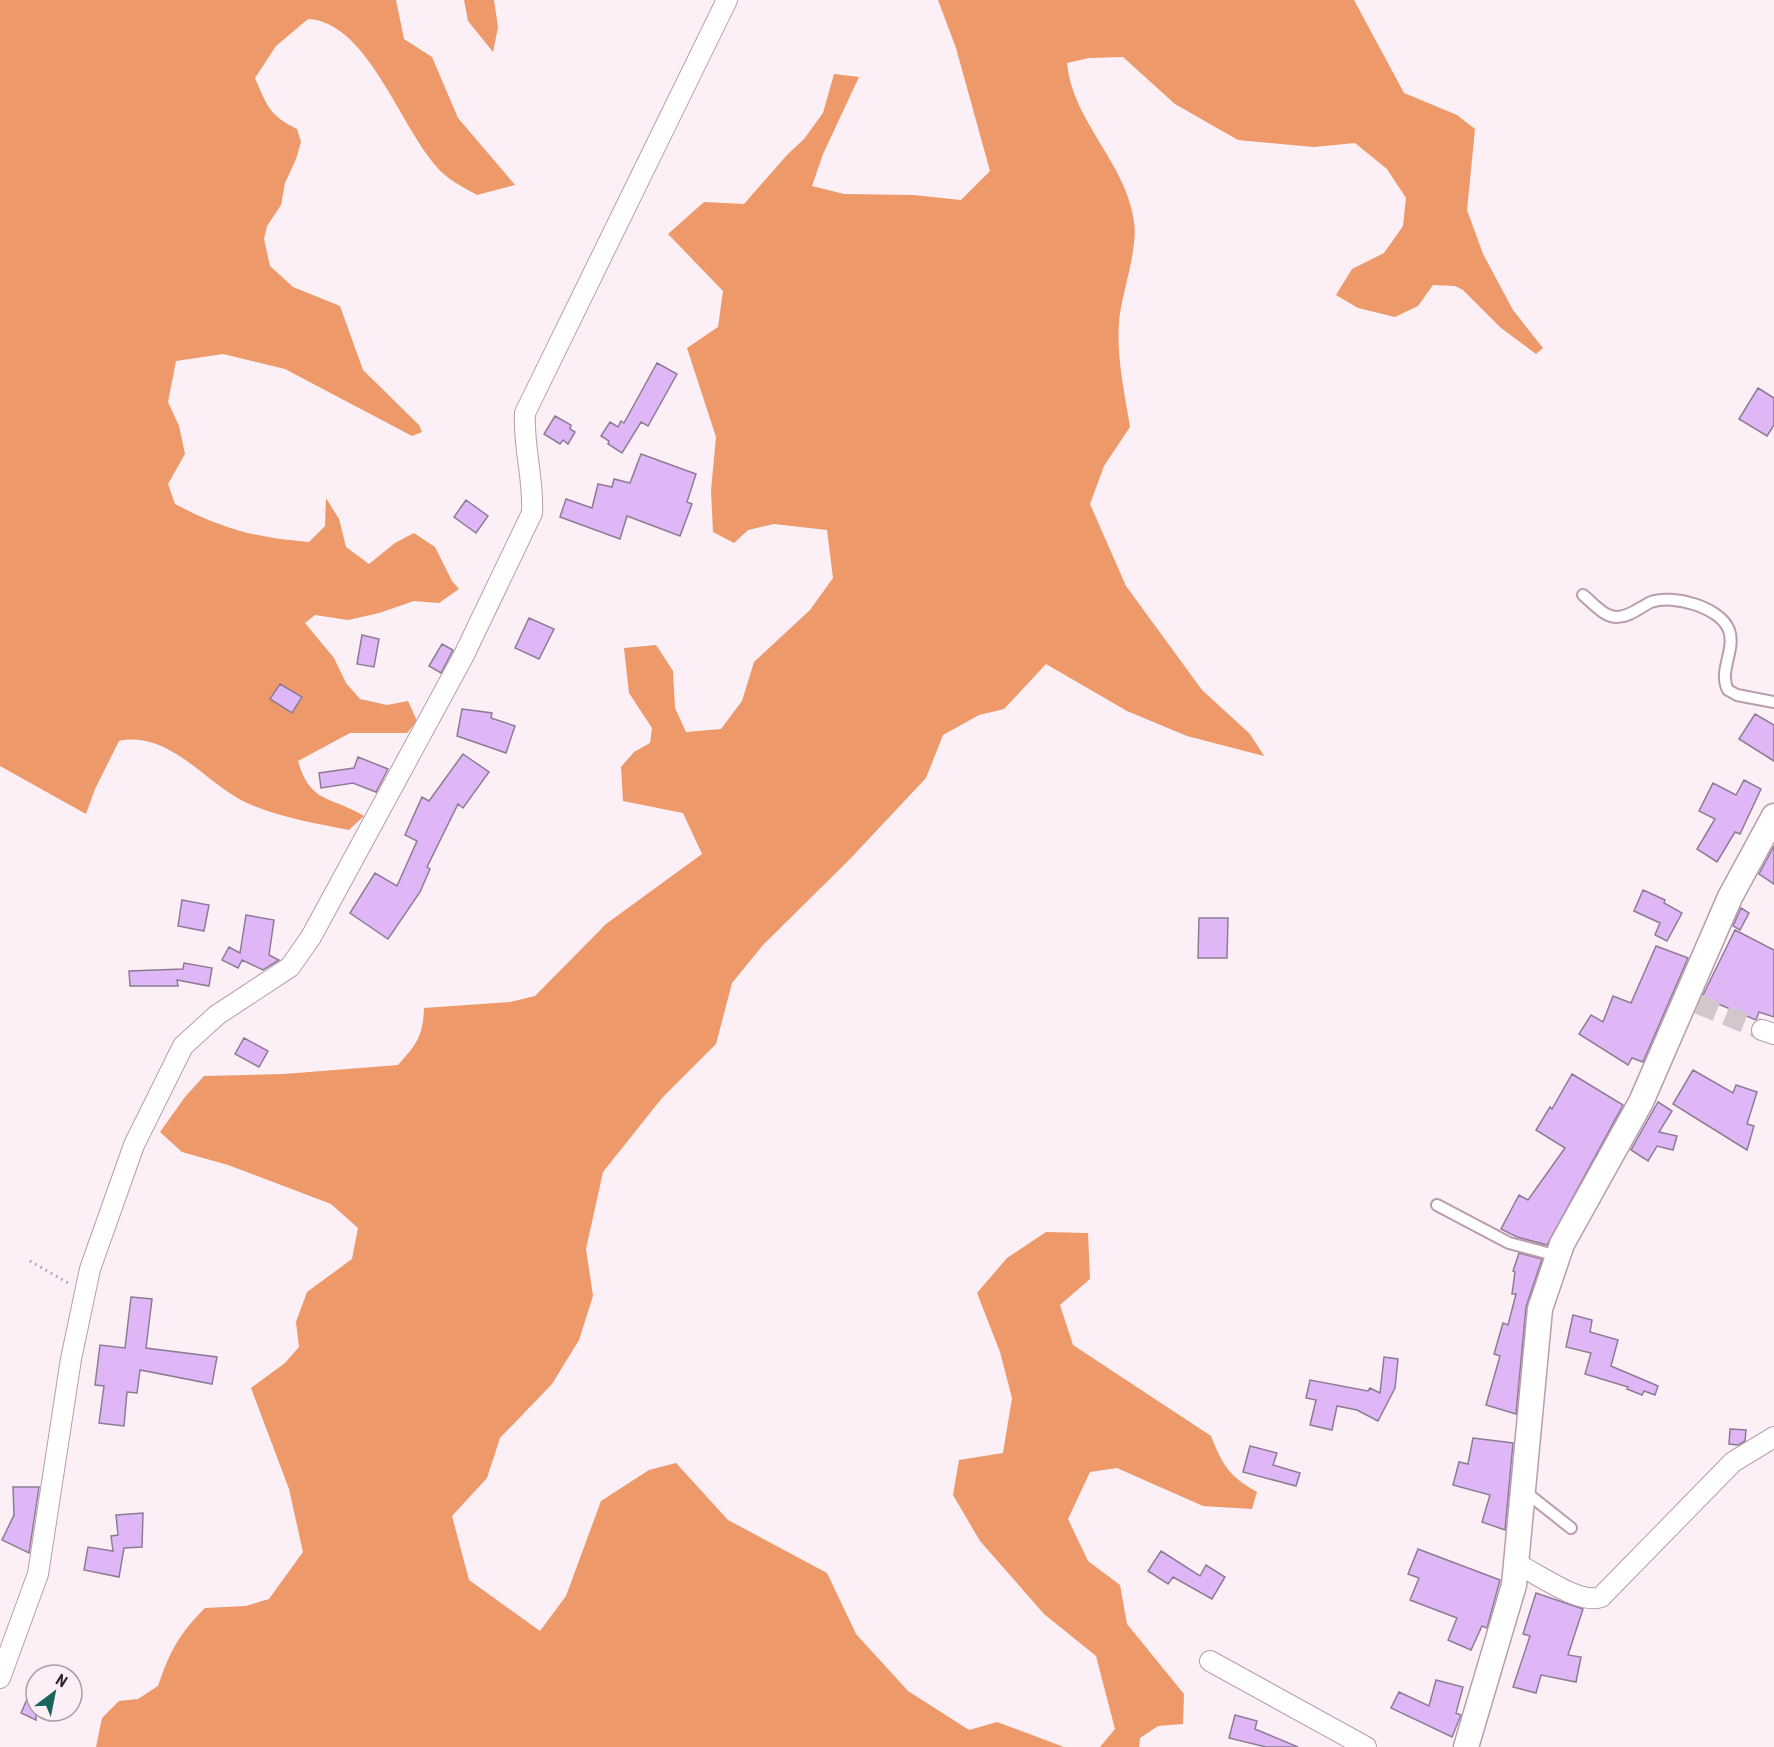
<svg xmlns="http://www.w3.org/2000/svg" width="1774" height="1747" font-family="'Roboto Condensed',sans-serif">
  <rect width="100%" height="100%" fill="#fceff6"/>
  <path fill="#ed9969" d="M0,0h396l8,39 28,18 26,61 57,67 -38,10c-10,-6 -23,-12 -32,-20 -42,-36 -74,-153 -137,-156l-32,27 -21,32c12,28 15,38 42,51l4,13 -5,17 -11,24 -4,22 -14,21 -3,13 6,27 23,21 47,19 23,64 56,55 3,7 -10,4 -127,-67 -62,-15 -47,7 -8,41 11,24 6,28 -17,30 7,20c47,25 82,34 134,38l16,-16 1,-28 13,21 7,28 23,17 26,-21 19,-10 21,14 17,34 7,8 -20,14 -25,-2 -35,12 -31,7 -33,-5 -10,8 29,35 12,25 14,16 27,6 21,-4 9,20 -10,12h-57l-52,28c12,43 33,35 66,55l-15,14c-34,-7 -72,-13 -104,-28 -40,-19 -76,-72 -126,-61l-24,48 -9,25 -86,-48z
    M464,0h30l4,27 -5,25 -25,-31z
    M938,0h416l50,93 53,22 18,14 -8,81 16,44 30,56 30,38 -7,6 -35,-26 -38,-38 -8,-4 -22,-1 -15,21 -23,11 -37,-9 -22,-13 16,-26 32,-16 19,-27 3,-28 -19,-29 -32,-26 -41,4 -76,-7 -63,-36 -52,-47 -34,1 -22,5c5,58 60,101 67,159 4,24 -10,66 -14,91 -5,39 4,76 10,114l-26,39 -14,38 36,82 76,104 48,44 14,22 -77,-20 -60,-25 -81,-47 -42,45 -25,6 -36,20 -17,43 -76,81 -87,86 -31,38 -16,61 -54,54 -59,74 -17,77 7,47 -14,44 -27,44 -52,54 -13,40 -35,38 17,64 71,51 26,-35 35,-95 48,-31 27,-7 52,57 99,53 29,61 52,57 61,39 28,-8 67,25h-968l6,-29 17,-17 19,-2 20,-13c12,-35 21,-52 47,-78l41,-2 23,-7 34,-47 -14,-63 -38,-101 34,-25 14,-16 -3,-25 11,-30 45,-33 6,-31 -27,-24 -103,-39 -46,-13 -22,-20 25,-35 19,-21 80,-2 114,-9c19,-21 25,-29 26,-57l86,-6 25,-6 71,-72 96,-70 -19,-41 -60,-12 -2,-34 13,-15 16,-9 2,-15 -23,-35 -5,-45 32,-3 17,26 2,37 11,24 35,-3 21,-28 12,-39 56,-52 23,-32 -6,-48 -53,-6 -26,6 -14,13 -21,-11 -2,-42 5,-53 -29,-89 31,-21 5,-36 -55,-57 36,-32 40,2 43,-49 17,-16 19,-26 11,-39 25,3 -36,77 -11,32 32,8 69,1 48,5 29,-29 -34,-123z
    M1046,1232l42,1 2,46 -30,26 13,40 138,91c12,30 18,40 46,56l-5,17 -49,-3 -86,-38 -27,4 -22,47 20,42 32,24 7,39 57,70 -1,30 -25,2 -18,12 -1,9h-39l15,-18 -19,-73 -52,-42 -64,-73 -27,-46 6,-35 44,-7 9,-55 -12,-46 -23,-59 30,-35z"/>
  <path fill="#e0b7f6" stroke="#8c7d95" stroke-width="1.5" d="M657,363l20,11 -29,52 -7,-4 -19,31 -14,-9 1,-3 -8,-5 9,-14 8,5 3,-6 3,2z
    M1758,388l16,10v27l-7,11 -28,-17z
    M555,416l16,9 -1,4 5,3 -7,12 -5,-4 -3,4 -16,-10z
    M641,454l55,20 -9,28 5,2 -12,32 -53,-20 -7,23 -60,-22 6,-18 26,9 6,-24 14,3 2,-8 16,4z
    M466,500l22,16 -12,17 -22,-16z
    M529,618l25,11 -15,30 -24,-11z
    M362,635l17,4 -5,28 -17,-3z
    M442,644l11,6 -12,23 -12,-7z
    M280,684l22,13 -10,16 -22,-14z
    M462,709l30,4 -1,5 24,8 -9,27 -49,-17z
    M1755,714l19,11v36l-35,-22z
    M463,754l26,18 -26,36 -5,-4 -31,63 3,2 -10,23 -32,47 -38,-26 25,-40 22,13 20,-45 -12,-6 17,-38 7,4z
    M358,757l30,12 -12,23 -23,-9 -32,5 -2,-15 35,-5z
    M1744,780l17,9 -21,45 -5,-2 -18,30 -20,-13 18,-30 -16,-8 14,-28 23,12z
    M1774,846v38l-15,-10z
    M1643,890l22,10 -1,3 18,10 -15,28 -12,-6 5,-12 -26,-12z
    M182,900l27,5 -5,26 -26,-5z
    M1741,908l8,5 -9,17 -7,-4z
    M246,915l28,5 -5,35 10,5 -16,10 -21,-10 -4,8 -16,-8 7,-13 11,6z
    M1199,918h29l-1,40h-29z
    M1735,930l39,20v67l-15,-5 -3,8 -54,-23z
    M1656,946l32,12 -45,104 -11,-4 -4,7 -49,-31 12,-19 12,7 10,-26 18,7z
    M184,963l28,5 -3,18 -32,-6 1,6h-48l-1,-15 54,-2z
    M244,1038l24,13 -9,16 -24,-13z
    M1693,1070l40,23 3,-8 21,7 -10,32 7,2 -7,24 -74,-46z
    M1572,1074l51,31 -76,140 -30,-8 -16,-8 18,-34 9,5 37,-52 -29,-18 14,-23 2,2z
    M1658,1102l14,9 -13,21 18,4 -4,14 -16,-4 -9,15 -17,-11z
    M1519,1253l23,6 -16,48 -10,107 -30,-9 14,-49 -6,-2 9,-31 5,2 8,-31h-4l3,-22 -2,-1z
    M131,1297l21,2 -6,49 71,9 -5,27 -72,-14 -3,23 -10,-1 -3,34 -25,-3 5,-37 -9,-1 5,-40 25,3z
    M1573,1315l19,5 -2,12 28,8 -7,26 47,20 -3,9 -11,-4 -2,4 -15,-6 1,-2 -43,-13 6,-21 -25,-6z
    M1384,1357l14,2 -3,29 -17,33 -21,-11 -20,-4 -5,24 -22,-5 6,-25 -10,-2 4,-18 58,11 2,-3 10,5z
    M1730,1429l16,1 -1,11 -7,4 -9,-1z
    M1473,1438l40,5 -8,87 -23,-8 8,-27 -37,-10 6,-23 9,2z
    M1250,1446l27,7 -4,12 27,8 -4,13 -53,-14z
    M13,1487h26l-10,66 -27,-13 12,-25z
    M143,1513l-1,34 -18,1 -5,29 -35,-7 4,-23 25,4 -2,-15 7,-1 -2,-20z
    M1418,1549l82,31 -13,48 -5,-2 -11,24 -23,-10 9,-22 -47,-18 9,-22 -11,-4z
    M1161,1551l39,25 6,-11 19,12 -13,22 -39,-22 -5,7 -20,-13z
    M1536,1593l47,16 -15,46 13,2 -5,25 -35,-7 -5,18 -23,-6 17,-51 -7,-2z
    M36,1679v41l-15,-7z
    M1436,1680l27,7 -7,26 5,2 -9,22 -61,-29 8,-16 30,14z
    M1235,1715l22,6 -2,8 43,18h-32l-37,-9z"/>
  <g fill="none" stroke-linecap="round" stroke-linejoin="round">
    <path stroke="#d3c7cd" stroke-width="20" stroke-dasharray="20 10" stroke-linecap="butt" d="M1698,1004l64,26"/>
    <g stroke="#b99dac" stroke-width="14">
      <path id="service" d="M1583,595c10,8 21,22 34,22 13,0 23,-10 34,-15 22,-8 69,5 78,28 7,20 -11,41 -1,60l9,5 37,7
        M1437,1205l72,38 49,13
        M1523,1490l48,38"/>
    </g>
    <g stroke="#b99dac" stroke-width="22">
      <path id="minor" d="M1762,1030l12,4
        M1517,1564c21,10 63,41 84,33l132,-135 41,-25
        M1210,1661l156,86
        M0,1678l38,-104 33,-215 19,-90 44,-124 49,-99 34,-31 73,-48 21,-30 153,-282 68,-142c2,-34 -9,-66 -7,-100l202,-413"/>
    </g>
    <g stroke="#b99dac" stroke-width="27">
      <path id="tertiary" d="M1466,1747l48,-162 26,-276 22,-65 79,-142 89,-205 44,-81"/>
    </g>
    <path stroke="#a99da3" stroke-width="3" stroke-dasharray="1.5 4.5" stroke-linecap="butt" d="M30,1261l40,23"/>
    <use href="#service" stroke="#fff" stroke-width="10"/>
    <use href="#minor" stroke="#fff" stroke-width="20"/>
    <use href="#tertiary" stroke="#fff" stroke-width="24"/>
  </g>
  <g transform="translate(54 1693) rotate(32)"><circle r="28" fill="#fceff6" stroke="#aa9ea5" stroke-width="1.5"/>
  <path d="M0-4.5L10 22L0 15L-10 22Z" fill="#1a655e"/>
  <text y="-9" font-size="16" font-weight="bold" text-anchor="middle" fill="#30252b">N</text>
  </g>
</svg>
